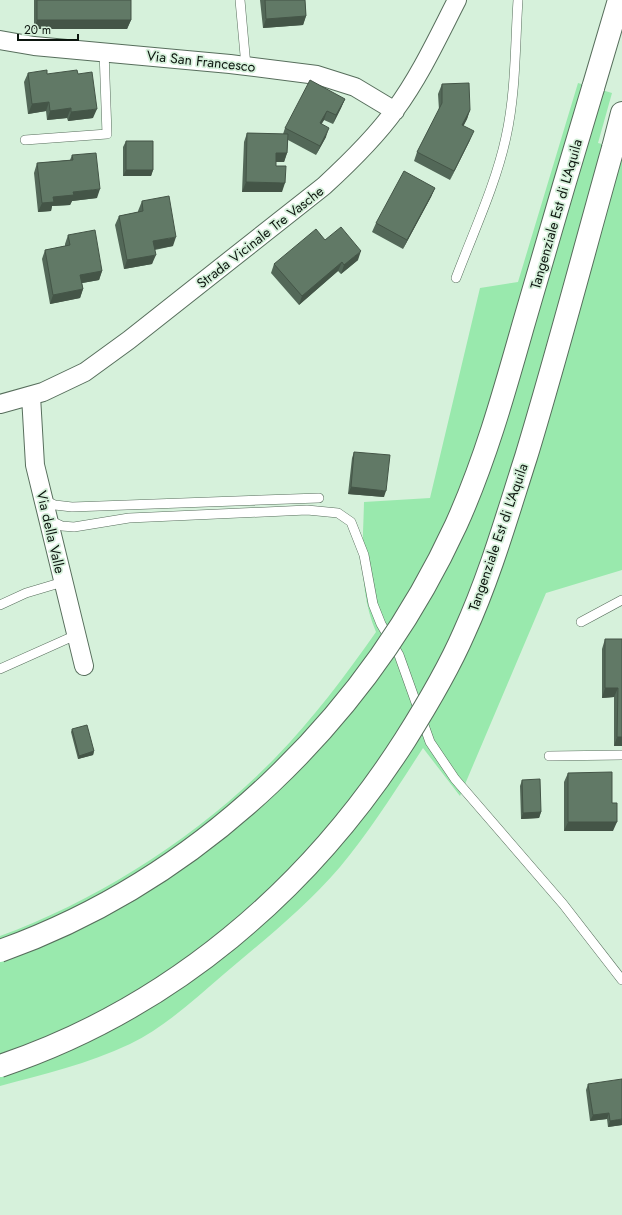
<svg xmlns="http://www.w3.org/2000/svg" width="622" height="1215" font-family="Jost,sans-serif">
  <rect width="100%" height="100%" fill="#d6f1db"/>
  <path fill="#99e9ad" d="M578,83l34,10 -14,50 24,6v421l-76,23 -86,203 -37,-48c-26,40 -52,82 -83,119 -34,40 -76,73 -116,107 -29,25 -59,53 -94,70 -42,20 -86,30 -130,42v-150c101,-37 200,-101 275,-178 38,-39 70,-82 101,-126 -18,-43 -13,-84 -12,-130l66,-4 50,-210 38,-6z"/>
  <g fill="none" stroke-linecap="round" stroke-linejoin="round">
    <g stroke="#576e5c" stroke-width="10">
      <path id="lane" d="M240,0l6,66
        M25,140l82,-6 -3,-83
        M456,278c17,-45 40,-94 50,-141 10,-45 9,-92 12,-137
        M44,500l11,5 17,2 247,-9
        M49,520l13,6 12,1 55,-9 178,-8 31,3 13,9 13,33 9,49 8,20 18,31 31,87 25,37 108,125 59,76
        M0,605l26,-12 37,-11
        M581,622l41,-22
        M0,669l76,-34
        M549,756l73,-1"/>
    </g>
    <g stroke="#576e5c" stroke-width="20">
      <path id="street" d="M0,40l34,6 196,18 87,11 38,12 40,24
        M31,396l4,69 49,201
        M0,404l43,-12 42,-20 44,-32 195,-154c25,-23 51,-48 71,-76 25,-34 43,-73 62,-110"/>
    </g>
    <g stroke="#576e5c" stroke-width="24">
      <path id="highway" d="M593,88l26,-88
        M613,148l9,-35"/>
    </g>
    <use href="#lane" stroke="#fff" stroke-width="9"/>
    <use href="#street" stroke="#fff" stroke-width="18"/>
    <use href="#highway" stroke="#fff" stroke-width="22"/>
    <g stroke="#576e5c" stroke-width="24" stroke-linecap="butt">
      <path id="highway-bridge" d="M0,951c201,-72 367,-233 456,-426 29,-64 48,-132 67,-199 23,-79 46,-159 70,-238
        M0,1066c170,-57 309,-176 405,-326 22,-35 43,-70 59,-107 26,-57 43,-117 62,-176 31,-102 58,-206 87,-309"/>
    </g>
    <use href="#highway-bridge" stroke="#fff" stroke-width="22"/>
  </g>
  <path fill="#536858" d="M34,0h97v20l-4,9h-93z
    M260,0h45l1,16 -3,9 -40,3z
    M28,73l19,1h31l15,44 -25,3 -1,-3 -20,2 -1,-9 -18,3 -4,-32z
    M442,84l28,26 -3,9 -4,7 7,14 -20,40 -36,-19 3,-9 22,-42 -1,-16z
    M345,99l-4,9 -8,16 -9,-4 -3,4 5,13 -10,18 -28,-15 -1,13 -3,9h-8v4l6,26h-40l2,-50 3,-9 36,1 2,-6z
    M126,141l27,29 -2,6h-28v-29z
    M72,155l25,43 -25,3 -2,4 -18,1 -1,5 -13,1 -4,-39 3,-10 33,-3z
    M435,188l-4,9 -28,52 -31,-17 4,-9z
    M142,201l31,45 -18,4 -3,14 -28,5 -9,-44 4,-9 19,-4v-1z
    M68,235l34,36 -3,9 -17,3 1,6 -3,9 -30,6 -8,-45 3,-9 20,-4v-2z
    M325,240l33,20 -17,14 -3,-3 -39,34 -28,-32 3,-9z
    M354,452l30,45 -36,-3 4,-36z
    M605,639h17v107h-8v-49l-12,1v-49z
    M72,729l22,22 -1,4 -15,4 -7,-27z
    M568,773l44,30 1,28h-49v-49z
    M522,780l19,32 -2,6 -18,1 -1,-33z
    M588,1084l34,41 -14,2 -1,-8 -17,2 -4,-31z"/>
  <path fill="#445547" d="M306,16l-3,9 -40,3 3,-9z
    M37,20h94l-4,9h-93z
    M345,99l-4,9 -8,16 3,-9z
    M49,102l-3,9 -18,3 4,-10z
    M71,108l-4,10 -20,2 3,-9z
    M97,109l-4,9 -25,3 3,-9z
    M470,110l-3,9 -8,16 3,-10z
    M327,111l-3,9 -7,12 3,-9z
    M329,128l-3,9 -10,18 4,-9z
    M474,131l-4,9 -20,40 4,-9z
    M276,153h11l-3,9h-11z
    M126,170h27l-2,6h-28z
    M246,182l39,1 -3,9h-40z
    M435,188l-4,9 -28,52 4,-9z
    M100,189l-3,9 -25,3 -2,4 -18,1 -1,5 -13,1 4,-9 11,-6 20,-5z
    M176,237l-3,9 -23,4 3,-9z
    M361,251l-3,9 -17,14 3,-9z
    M156,255l-4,9 -28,5 3,-9z
    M342,262l-4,9 -39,34 3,-9z
    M102,271l-3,9 -22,4 3,-9z
    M83,289l-3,9 -30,6 3,-9z
    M351,487l35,4 -2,6 -36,-3z
    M605,688h13l-4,9 -12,1z
    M617,737h5v9h-8z
    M94,751l-1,4 -15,4 1,-3z
    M541,812l-2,6 -18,1 2,-6z
    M568,822h49l-4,9h-49z
    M609,1113l-2,6 -17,2 3,-6z
    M622,1119v6l-14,2 2,-6z"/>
  <path fill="#617966" stroke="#445547" d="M37,0h94v20h-94z
    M265,0h40l1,16 -40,3z
    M47,70v4l30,-4 1,4 14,-2 5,37 -26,3v-4l-21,3 -1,-9 -17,2 -4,-31z
    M310,80l35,19 -9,16 -9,-4 -7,12 9,5 -9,18 -35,-18z
    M469,83l1,27 -8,15 12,6 -20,40 -37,-19 25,-49v-19z
    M247,133l41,1 -1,19h-11v13h10l-1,17 -39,-1z
    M126,141h27v29h-27z
    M96,153l4,36 -27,3 1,3 -21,2 1,5 -12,1 -5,-40 36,-3 -1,-5z
    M404,171l31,17 -28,52 -31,-17z
    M169,196l7,41 -23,4 3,14 -29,5 -8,-44 24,-5 -1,-10z
    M341,227l20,24 -17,14 -2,-3 -40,34 -28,-32 42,-35 9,11z
    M95,230l7,41 -22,4 3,14 -30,6 -8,-45 25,-5 -2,-10z
    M354,452l36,3 -4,36 -35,-4z
    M605,639h17v98h-5l1,-49h-13z
    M87,725l7,26 -15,5 -7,-27z
    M612,772v31h5v19h-49v-49z
    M540,779l1,33 -18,1 -1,-33z
    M622,1079v40l-12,2 -1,-8 -16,2 -5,-31z"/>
  <g text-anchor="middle" stroke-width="3.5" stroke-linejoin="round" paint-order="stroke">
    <g font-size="14" fill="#0c150e" stroke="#d6f1db">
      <text transform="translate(201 61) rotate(6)" y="5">Via San Francesco</text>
      <text transform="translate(556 214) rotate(-74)" y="5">Tangenziale Est di L'Aquila</text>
      <text transform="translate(260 237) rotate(-38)" y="5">Strada Vicinale Tre Vasche</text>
      <text transform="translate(51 532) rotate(77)" y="5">Via della Valle</text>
      <text transform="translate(498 537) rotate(-71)" y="5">Tangenziale Est di L'Aquila</text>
    </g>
  </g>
  <path d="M18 34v6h60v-6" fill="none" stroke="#0c150e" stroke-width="2"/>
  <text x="24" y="34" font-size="12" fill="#0c150e" stroke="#d6f1db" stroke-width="3" paint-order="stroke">20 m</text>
</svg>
